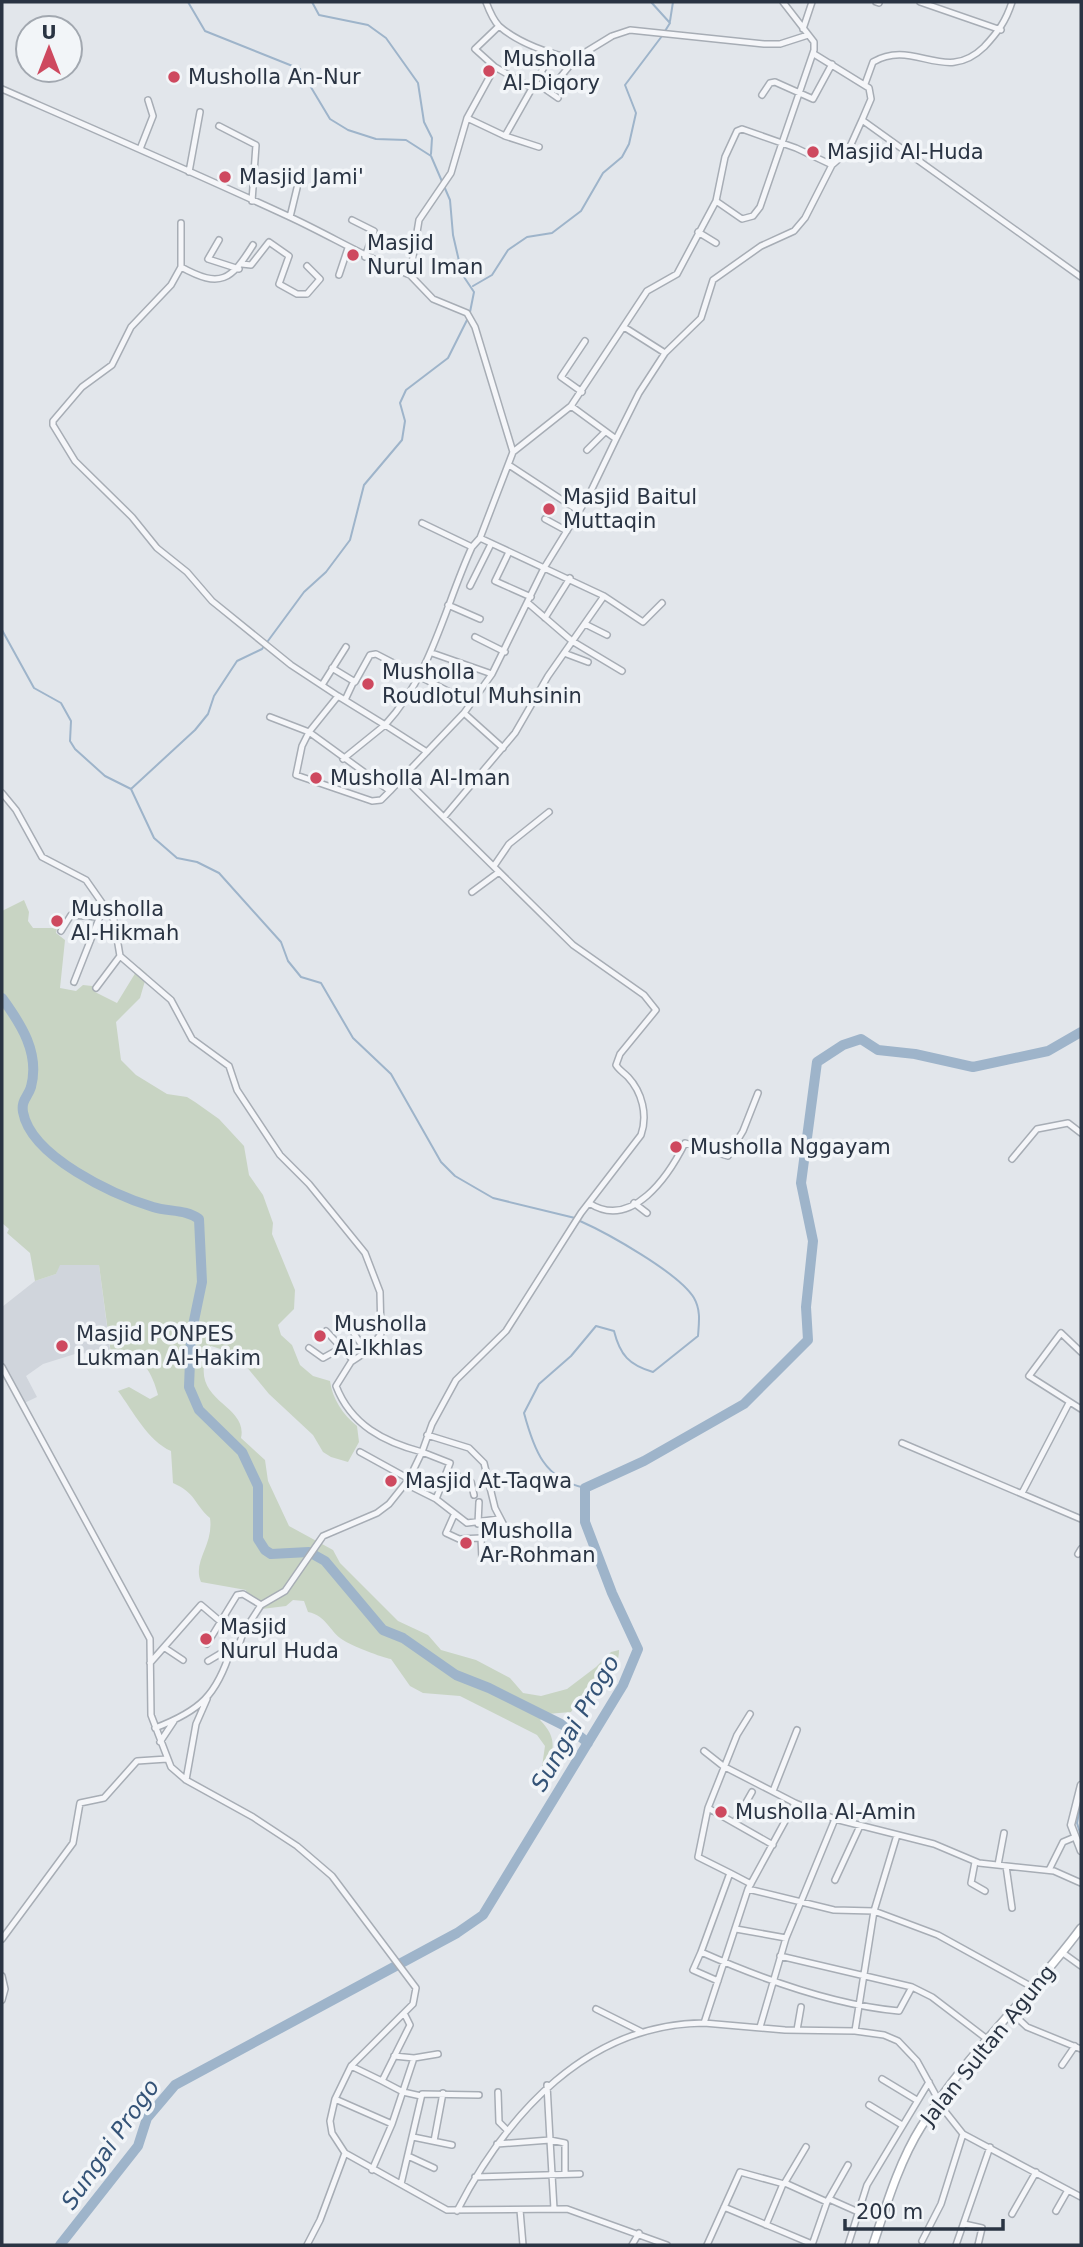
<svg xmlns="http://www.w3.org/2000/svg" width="1083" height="2247" font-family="'DejaVu Sans',sans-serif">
  <rect width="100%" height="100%" fill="#e2e6eb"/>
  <path fill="#d0d5dc" d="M59,1265h40l12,92 -16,3 -7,-7 -13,1 -32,10 -17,12 11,21 -17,8 -18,-30v-68l33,-26 21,-7z"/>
  <path fill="#c8d4c3" d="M24,900l5,12 -1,9 5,7h24l-1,5 9,7 -5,48 16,3 7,-6 9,1 3,6 22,11 22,-36 8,7 -7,24 -24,24 5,38 15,15 31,19 20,3 8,5 24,17 25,27 5,29 14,20 10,28 -1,11 23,56 -1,19 -16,16 3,10 11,10 8,20 13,11 17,5c2,17 13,34 27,45l2,16 -11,20 -17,-5 -8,-5 -10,-17 -44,-41 -33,-40 -25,-8c-29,56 38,56 30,92l24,22 3,21 21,45 44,24 7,13 58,58 30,14 13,15 35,10 34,18 13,15 18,3 26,-7 29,-22 15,-15 8,-2c0,21 -14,25 -29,33l-19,29 -24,2 -7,6c22,22 10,35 4,62l-4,-2 5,-34 -8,-11 -77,-39 -37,-3 -13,-7 -19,-27c-8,-1 -41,-14 -48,-19 -14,-9 -16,-24 -35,-28l-4,-11 -11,-1 -7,6 -24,3 -14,-9 -2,-10 -45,-8c-9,-21 13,-37 9,-64 -16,-14 -14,-25 -37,-35l-2,-32c-23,-10 -38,-40 -53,-60l11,-4 21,12 8,-4c-6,-23 -18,-46 -47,-41l-12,-89h-39l-4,9 -21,7 -5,-28 -23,-20 2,-4 -7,-6v-312z"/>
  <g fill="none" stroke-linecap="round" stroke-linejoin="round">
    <path stroke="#9eb4ca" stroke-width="2" d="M188,2l17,29 95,38 30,50 18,11 28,9 30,1 25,16 19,44 3,35 9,39 12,18 -4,20
      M312,2l7,13 49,10 18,13 32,45 6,39 8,16 -1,16
      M651,2l19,21 -5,8
      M670,21l3,-19
      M473,286l19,-11 16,-25 19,-13 25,-4 29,-22 22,-38 19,-16 7,-13 7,-31 -11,-28 37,-49
      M2,630l32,58 27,15 10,18 -1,20 5,8 30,27 26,13 23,49 23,20 20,4 22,11 62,69 7,19 13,16 20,6 32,55 38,36 50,88 14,14 38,22 82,20
      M131,789l64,-59 13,-16 6,-18 23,-35 25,-12 42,-57 22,-20 24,-32 14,-55 38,-45 3,-19 -5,-18 6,-13 42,-32 20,-40
      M580,1221c27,12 99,52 114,77 7,12 5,25 4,38l-45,36c-24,-7 -33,-17 -39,-41l-18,-5 -25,30 -32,28 -15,29c10,37 20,66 61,75
      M1081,1802l-4,21 4,13"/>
    <path stroke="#9eb4ca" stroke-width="10" d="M2,998c19,26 38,55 29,89 -3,10 -10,13 -8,25 8,45 91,83 130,95 16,5 33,2 46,12l3,63 -11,53 -2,52 10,23 43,42 16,34v53l7,11 6,4 38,-2 16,9 58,69 20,8 53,37 33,13 82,41 17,14
      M60,2245l78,-99 9,-28 28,-33 282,-152 26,-18 140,-230 15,-36 -26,-56 -27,-71v-34l59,-27 100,-57 64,-64 -2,-33 7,-66 -12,-58 16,-121 26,-17 18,-6 17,11 37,4 58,13 75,-16 33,-19"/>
    <g stroke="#a7adb5" stroke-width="8">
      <path id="minor" d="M486,2c3,8 7,18 13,24 18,16 53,30 77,32l36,-22 18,-6 134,14h16l28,-9
        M876,2l3,1
        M920,2l81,28
        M803,29l9,-27
        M814,54l55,34 2,11 -9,21 219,157
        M495,67l-20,-18 24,-23
        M535,82l23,16
        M865,84l8,-22c41,-24 72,23 111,-15 14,-15 22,-26 28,-45
        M532,88l-37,-21 -28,51 38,18 47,-83
        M2,89c96,42 193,84 288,128 41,19 78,42 120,58l9,-55 32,-47 16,-55
        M549,91l27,-33
        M762,95l8,-12 5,-1 38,17 19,-35
        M219,126l37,19 -4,56
        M505,136l34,11
        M140,149l13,-33 -5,-16
        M189,172l11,-60
        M716,201l9,-44 12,-26 5,-2 54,19 36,17 16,-14 14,-31
        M290,217l7,-29
        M352,220l22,11 -9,26
        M181,223v44l-10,18 -40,42 -19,38 -30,22 -29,34v4l22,36 57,56 25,31 30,24 25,29 79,64 47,31 -29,36 81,59 13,-14
        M698,232l18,11
        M372,239l42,12
        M219,240l-11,19 31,10
        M242,264l9,1 18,-23 20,14 -10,28 18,10h10l13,-15 -13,-13
        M181,267c40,22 50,13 72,-22
        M339,275l9,-27
        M410,275l23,24 34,14 8,14 38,125
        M624,327l41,26
        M582,392l-21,-15 24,-36
        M616,439l23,-46 26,-40 36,-35 12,-38 48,-34 33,-15 11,-13 27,-53
        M587,450l18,-18
        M509,465l70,46
        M545,519l22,12
        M422,523l50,24 8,-9
        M509,552l-14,29 36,16
        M470,586l21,-42
        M604,596l39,26 19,-19
        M528,603l44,38 50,30
        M448,605l32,14
        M545,618l25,-40
        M585,624l22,11
        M475,637l30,15
        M432,653l60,21
        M564,653l24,9
        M332,668l23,14 15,-27 6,-1 95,49
        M322,685l24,-38
        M338,696l47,29 -42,34
        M345,700l8,-17
        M464,713l39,35
        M270,717l39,15 -7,14 -6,29 76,26 9,-1 9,-9
        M427,752l-42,-27c47,-51 59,-117 87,-178
        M2,793l14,17 26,47 44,23 28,40 6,36 51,44 21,39 37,27 8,24 43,65 29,29 56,69 15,39 1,42 -15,18 -15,10 -15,24c15,39 48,56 86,66l10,-28 24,-44 50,-49 75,-118 60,-78c7,-20 1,-43 -13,-58 -5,-5 -9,-7 -12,-12l4,-11 36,-44 -12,-15 -71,-50 -170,-168 61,-64 28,-39 52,-106 45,-73 27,-56 -45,-33 76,-115 30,-17 39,-73 26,18 11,-3 7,-9 54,-157v-8l-31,-40
        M444,817l71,-84 33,-57 56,-80 -124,-58 33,-86 58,-46
        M494,866l15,-22 40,-32
        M472,892l27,-20
        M61,931l10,-16 27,2
        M74,982l30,-76
        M96,988l24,-32
        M1012,1159l25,-30 31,-6 13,10
        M589,1203c43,28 80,-28 96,-60l43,13 15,-25 15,-38
        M634,1203l13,10
        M346,1321l20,31
        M326,1331l27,29
        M309,1348l14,10 18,-10
        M1081,1352l-20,-19 -32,43 52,33
        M2,1367l148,272 1,76 20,52 15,13 67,37 44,29 35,30 84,112 -3,16 -62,62 -16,33 -5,22 2,12 13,20 102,57 120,-1 100,36
        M427,1435l42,13 15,15 11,45 12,23
        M902,1443l179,76
        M360,1452l49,27
        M448,1471l23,11 3,13
        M406,1484l30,15 31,24 32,-4
        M1022,1493l47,-90
        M454,1515l-8,18 13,6 22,-1 1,21
        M478,1524l1,-22
        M1078,1554l3,-5
        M243,1633l18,-28
        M207,1644l30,-49 6,-1 18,11 24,-14 38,-55 54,-23 12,-9 20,-25 13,-27 28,11 -14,36
        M165,1648l18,12
        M150,1663l51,-58 20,17 19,6 3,5 -3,9 -32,19
        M155,1728c45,-17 62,-33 76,-79
        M160,1742l14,-21
        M704,1751l19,15 72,37
        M186,1780l10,-56 11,-25
        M773,1791l24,-61
        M708,1808l29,-73 13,-21
        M735,1822l17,-30
        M975,1862l-4,21 14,8
        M998,1865l6,-32
        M1006,1866l6,42
        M1049,1870l14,-28 12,-5
        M730,1873l21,11
        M835,1880l25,-54
        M1081,1883l-27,-12 -75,-8 -45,-19 -99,-25 -40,-16 -47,86 -44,134 81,7 70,1 29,4 14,6 19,20 27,49 19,24 118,63
        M748,1889l86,21 40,1 64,24 96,53
        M736,1929l50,9
        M2,1939l71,-96 7,-40 24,-5 33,-37 30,-2
        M701,1952l29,-79 -32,-16 10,-49 65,37
        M1063,1953l18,13
        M780,1956l132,31 20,10 55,42
        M2,1976l3,13 -3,11
        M718,1981l-25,-11 8,-18c61,27 131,53 198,59l13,-24
        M596,2009l46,23
        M1012,2013l15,14 54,22
        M760,2027l26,-89 49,-119
        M797,2030l4,-23
        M855,2031l19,-120 23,-76
        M414,2058l24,-4
        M1062,2065l13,-19
        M351,2066l31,15 28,-56 -5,-10
        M882,2079l33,20
        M382,2081l21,11 18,4
        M547,2085l3,55 15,3v30
        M498,2092l1,30 8,8
        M335,2099l57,25 -20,46
        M869,2105l33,20
        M392,2124l22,-66 -20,-2
        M413,2137l39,8
        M434,2141l9,-48
        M497,2144l53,-4 4,69
        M408,2156l26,12
        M475,2177l105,-3
        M785,2183l42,19
        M401,2184l21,-90 57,1
        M829,2199l27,12
        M724,2207l88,37
        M520,2210l3,35
        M457,2211c50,-97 130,-187 247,-188
        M1056,2211l12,-21
        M1012,2214l24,-42
        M964,2224l18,4 -4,17
        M766,2225l17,-41
        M922,2241l19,-37 22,-70
        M307,2245l13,-25 25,-67
        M632,2245l7,-12
        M707,2245l33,-73 44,12 22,-37
        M812,2245l15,-43 21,-37
        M848,2245l19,-60 62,-103
        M956,2245l34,-98"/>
    </g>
    <g stroke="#a7adb5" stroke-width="9">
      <path id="tertiary" d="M1081,1785l-10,40 10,26"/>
    </g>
    <g stroke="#a7adb5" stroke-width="10">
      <path id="secondary" d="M873,2245c13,-39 26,-83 48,-118 45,-73 110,-131 160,-199"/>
    </g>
    <use href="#minor" stroke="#f5f6f9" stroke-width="5"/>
    <use href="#tertiary" stroke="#f5f6f9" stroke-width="6"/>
    <use href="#secondary" stroke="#fff" stroke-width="7"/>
  </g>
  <g fill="#ce495f" stroke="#f2f5f8" stroke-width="2.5">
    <circle cx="489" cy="71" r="7"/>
    <circle cx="174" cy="77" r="7"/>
    <circle cx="813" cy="152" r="7"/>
    <circle cx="225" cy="177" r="7"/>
    <circle cx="353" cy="255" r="7"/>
    <circle cx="549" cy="509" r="7"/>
    <circle cx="368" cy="684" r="7"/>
    <circle cx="316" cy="778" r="7"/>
    <circle cx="57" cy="921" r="7"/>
    <circle cx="676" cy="1147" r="7"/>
    <circle cx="320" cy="1336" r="7"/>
    <circle cx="62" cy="1346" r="7"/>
    <circle cx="391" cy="1481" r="7"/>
    <circle cx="466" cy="1543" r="7"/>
    <circle cx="206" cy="1639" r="7"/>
    <circle cx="721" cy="1812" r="7"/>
  </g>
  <g text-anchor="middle" stroke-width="7" stroke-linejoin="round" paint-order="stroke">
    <g font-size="21" fill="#2a3443" stroke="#f2f5f8" text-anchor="start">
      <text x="503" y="66">Musholla<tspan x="503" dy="24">Al-Diqory</tspan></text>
      <text x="188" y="84">Musholla An-Nur</text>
      <text x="827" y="159">Masjid Al-Huda</text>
      <text x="239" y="184">Masjid Jami'</text>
      <text x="367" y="250">Masjid<tspan x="367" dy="24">Nurul Iman</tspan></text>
      <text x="563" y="504">Masjid Baitul<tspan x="563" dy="24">Muttaqin</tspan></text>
      <text x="382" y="679">Musholla<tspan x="382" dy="24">Roudlotul Muhsinin</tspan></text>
      <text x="330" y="785">Musholla Al-Iman</text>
      <text x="71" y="916">Musholla<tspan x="71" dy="24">Al-Hikmah</tspan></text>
      <text x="690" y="1154">Musholla Nggayam</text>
      <text x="334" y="1331">Musholla<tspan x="334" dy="24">Al-Ikhlas</tspan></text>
      <text x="76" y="1341">Masjid PONPES<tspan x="76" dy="24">Lukman Al-Hakim</tspan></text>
      <text x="405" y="1488">Masjid At-Taqwa</text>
      <text x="480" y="1538">Musholla<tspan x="480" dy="24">Ar-Rohman</tspan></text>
      <text x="220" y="1634">Masjid<tspan x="220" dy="24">Nurul Huda</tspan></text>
      <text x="735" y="1819">Musholla Al-Amin</text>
    </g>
    <g font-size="21" fill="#2a3443" stroke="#f2f5f8">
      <text transform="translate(988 2045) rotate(-51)" y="7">Jalan Sultan Agung</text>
    </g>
    <g font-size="23" font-style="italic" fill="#345377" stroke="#f2f5f8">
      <text transform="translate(575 1723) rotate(-60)" y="8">Sungai Progo</text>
      <text transform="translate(110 2144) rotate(-55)" y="8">Sungai Progo</text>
    </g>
  </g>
  <rect width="1083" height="2247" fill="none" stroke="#2a3443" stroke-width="7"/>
  <g transform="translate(49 49)"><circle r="33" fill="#f2f5f8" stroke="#a2a8b0" stroke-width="2"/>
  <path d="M0-5L12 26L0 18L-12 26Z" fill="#ce495f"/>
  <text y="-10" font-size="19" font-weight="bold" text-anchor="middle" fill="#2a3443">U</text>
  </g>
  <path d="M845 2219v10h158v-10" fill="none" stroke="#2a3443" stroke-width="3.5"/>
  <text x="856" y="2219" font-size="21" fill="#2a3443" stroke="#f2f5f8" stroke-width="5" paint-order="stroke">200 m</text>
</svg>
